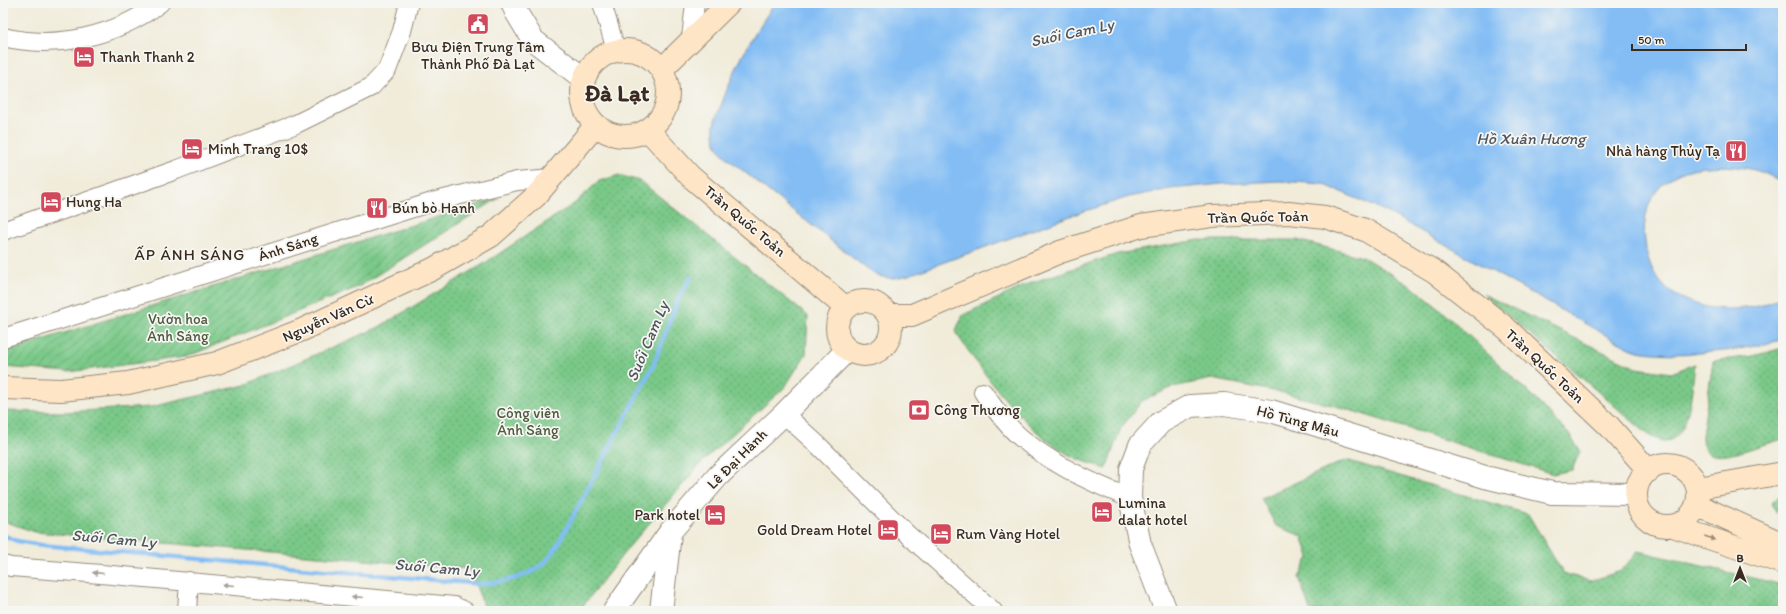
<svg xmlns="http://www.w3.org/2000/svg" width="1786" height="614" font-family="Itim,sans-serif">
  <defs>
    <pattern id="grass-dots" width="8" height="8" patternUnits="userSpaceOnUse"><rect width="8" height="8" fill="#7ac989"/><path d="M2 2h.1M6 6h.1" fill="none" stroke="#65a36f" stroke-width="1.8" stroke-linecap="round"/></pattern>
    <pattern id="garden-furrows" width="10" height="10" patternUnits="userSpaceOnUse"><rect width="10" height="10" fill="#7ac989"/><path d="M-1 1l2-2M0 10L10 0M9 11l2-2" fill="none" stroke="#65a36f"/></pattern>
  </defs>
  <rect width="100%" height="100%" fill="#f6f6f2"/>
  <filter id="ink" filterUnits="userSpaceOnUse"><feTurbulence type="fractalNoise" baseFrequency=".025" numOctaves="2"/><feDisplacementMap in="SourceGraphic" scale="8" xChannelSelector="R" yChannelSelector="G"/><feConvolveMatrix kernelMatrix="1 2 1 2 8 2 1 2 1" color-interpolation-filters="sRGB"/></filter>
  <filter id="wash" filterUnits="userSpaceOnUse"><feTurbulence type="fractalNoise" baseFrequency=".012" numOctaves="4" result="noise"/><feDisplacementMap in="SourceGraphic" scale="16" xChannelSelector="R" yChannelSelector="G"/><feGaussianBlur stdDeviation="0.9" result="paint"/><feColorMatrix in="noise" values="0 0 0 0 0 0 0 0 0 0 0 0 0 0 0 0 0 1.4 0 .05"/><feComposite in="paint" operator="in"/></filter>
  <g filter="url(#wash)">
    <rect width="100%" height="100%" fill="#f1ecda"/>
    <path fill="url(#grass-dots)" stroke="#5a7a54" d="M619,175l21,6 168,135 -2,38 -21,33 -82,74 -75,87 -49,63h-93l-17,-42 -434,-37 -32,-11v-110l59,1 89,-5 94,-22 134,-58 106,-64 90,-60 24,-22z
      M1199,240h98l66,17 48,29 35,28 82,78 40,41 12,18 -8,19 -19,4 -210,-66 -64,-16 -67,-13 -39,8 -31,14 -21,27 -15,41c-12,-5 -26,-8 -37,-14 -50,-29 -82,-78 -114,-123l8,-17 67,-32 87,-29z
      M1483,294l154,74 34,5 24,-9c-3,19 -4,79 -32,77 -4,-1 -9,-3 -12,-4z
      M1783,348v91c-11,3 -22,7 -33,10 -18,5 -48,17 -48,-13l11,-75 40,-5z
      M1346,460l182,54 35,59 27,8 31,-10 17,-20 145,34 -3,26h-470l-11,-34 10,-20 -7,-21 -26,-10 -15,-28z
      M1783,492v29l-12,-17z"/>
    <path fill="url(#garden-furrows)" stroke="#5a7a54" d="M499,198l-141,89 -172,70 -118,15 -65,-5v-15z"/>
    <path fill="#83bdf4" stroke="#5f7489" d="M775,3h1008v181c-22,-17 -48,-19 -75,-17 -44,2 -68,32 -63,75 2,16 7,32 19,44 17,17 46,24 70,23 17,-1 35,-4 49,-14v44c-35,12 -108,19 -145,12 -8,-2 -15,-7 -22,-10l-229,-129 -64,-28 -43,-3 -58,3 -52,5 -41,8 -53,17 -167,61c-16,4 -21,5 -37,-2l-144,-114c-8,-7 -14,-16 -14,-27 -1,-10 4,-20 8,-29 13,-37 31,-68 53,-100z"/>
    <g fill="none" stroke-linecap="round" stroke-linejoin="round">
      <path stroke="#83bdf4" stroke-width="4.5" d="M3,535l14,6 24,4 440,39c21,-2 42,-5 59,-18 6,-3 11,-11 15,-16l98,-184 25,-67 13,-22"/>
    </g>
  </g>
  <g filter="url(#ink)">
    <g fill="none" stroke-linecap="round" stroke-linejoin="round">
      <g stroke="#968b7c" stroke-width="20">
        <path id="minor" d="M602,3l14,47
          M3,37c54,13 113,-1 157,-34
          M691,39l4,-36
          M3,231l173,-61 120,-46 75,-37 16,-17 15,-39 7,-28
          M3,338l429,-136 85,-21 36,-3
          M983,392c11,16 23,33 37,45 33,28 71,46 110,61
          M784,414l35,32 89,89 85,76
          M3,565l8,2 90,7 353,32 11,5
          M187,611l2,-30"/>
      </g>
      <g stroke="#968b7c" stroke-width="24">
        <path id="tertiary" d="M512,3l4,9 17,28 51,39
          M614,611l56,-79 48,-56 66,-62 63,-64
          M661,611l9,-77
          M1166,611l-26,-67 -10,-46 1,-29 9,-24 21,-23 29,-16 34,-2 47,7 214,66 67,16 84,1"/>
      </g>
      <g stroke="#968b7c" stroke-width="24">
        <path id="secondary" d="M582 93a43 43 0 1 1 86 0a43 43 0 1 1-86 0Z
          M662,69l67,-66
          M648,130l43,47 155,131
          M837 328a27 27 0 1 1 54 0a27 27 0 1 1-54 0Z
          M888,315h24l148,-63 81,-26 71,-10 77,-3 36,4 40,13 70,42 71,56 103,98 40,45
          M3,388l58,2 67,-7 89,-20 85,-33 131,-61 58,-33 45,-40 60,-71
          M1636 495a31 31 0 1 1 62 0a31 31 0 1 1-62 0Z
          M1698,488l85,-15
          M1697,505l75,34 11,4
          M1673,526l110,37"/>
      </g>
      <use href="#minor" stroke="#fff" stroke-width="18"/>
      <use href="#tertiary" stroke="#fff" stroke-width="22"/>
      <use href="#secondary" stroke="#fde5c5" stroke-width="22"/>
    </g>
    <defs><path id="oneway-solid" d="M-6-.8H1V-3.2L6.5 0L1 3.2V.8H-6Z"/></defs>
    <use fill="#9c8872" href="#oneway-solid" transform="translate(1710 538) rotate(19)"/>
    <g fill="#a79f9a">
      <use href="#oneway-solid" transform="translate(98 573) rotate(-175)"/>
      <use href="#oneway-solid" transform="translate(228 585) rotate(-175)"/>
      <use href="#oneway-solid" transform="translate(357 597) rotate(-175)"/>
    </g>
  </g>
  <defs>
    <g id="civic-square" transform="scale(1.15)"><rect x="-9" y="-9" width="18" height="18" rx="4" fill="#d1495b" stroke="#f6f6f2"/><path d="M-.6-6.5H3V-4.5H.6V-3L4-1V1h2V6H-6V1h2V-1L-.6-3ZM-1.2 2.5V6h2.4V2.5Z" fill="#fff"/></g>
    <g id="hotel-square" transform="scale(1.15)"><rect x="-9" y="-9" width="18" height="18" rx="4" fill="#d1495b" stroke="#f6f6f2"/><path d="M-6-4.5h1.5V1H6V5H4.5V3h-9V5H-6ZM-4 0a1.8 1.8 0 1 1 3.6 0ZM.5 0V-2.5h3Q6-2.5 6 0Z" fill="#fff"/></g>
    <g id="restaurant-square" transform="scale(1.15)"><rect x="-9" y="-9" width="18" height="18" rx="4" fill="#d1495b" stroke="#f6f6f2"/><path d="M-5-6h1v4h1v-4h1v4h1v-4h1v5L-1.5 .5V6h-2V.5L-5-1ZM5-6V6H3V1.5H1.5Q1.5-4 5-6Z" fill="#fff"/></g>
    <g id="bank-square" transform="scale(1.15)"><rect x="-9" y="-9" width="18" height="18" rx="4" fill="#d1495b" stroke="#f6f6f2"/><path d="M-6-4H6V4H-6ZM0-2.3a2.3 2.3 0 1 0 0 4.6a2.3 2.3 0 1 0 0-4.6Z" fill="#fff"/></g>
  </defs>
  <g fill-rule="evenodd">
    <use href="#civic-square" x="478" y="24"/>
    <use href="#hotel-square" x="84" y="57"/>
    <use href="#hotel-square" x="192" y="149"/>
    <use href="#restaurant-square" x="1736" y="151"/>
    <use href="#hotel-square" x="51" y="202"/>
    <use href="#restaurant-square" x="377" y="208"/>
    <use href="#bank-square" x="919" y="410"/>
    <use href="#hotel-square" x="1102" y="512"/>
    <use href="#hotel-square" x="715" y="515"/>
    <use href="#hotel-square" x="888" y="530"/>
    <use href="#hotel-square" x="941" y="534"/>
  </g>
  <g text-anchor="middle" stroke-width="3.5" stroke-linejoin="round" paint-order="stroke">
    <g font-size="15" fill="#3b2a1e" stroke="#f6f6f2" text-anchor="start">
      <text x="478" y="52" text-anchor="middle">Bưu Điện Trung Tâm<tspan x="478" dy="17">Thành Phố Đà Lạt</tspan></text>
      <text x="100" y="62">Thanh Thanh 2</text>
      <text x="208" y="154">Minh Trang 10$</text>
      <text x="1720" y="156" text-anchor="end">Nhà hàng Thủy Tạ</text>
      <text x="66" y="207">Hung Ha</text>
      <text x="392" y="213">Bún bò Hạnh</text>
      <text x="934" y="415">Công Thương</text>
      <text x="1118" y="508">Lumina<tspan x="1118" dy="17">dalat hotel</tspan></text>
      <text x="700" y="520" text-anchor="end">Park hotel</text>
      <text x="872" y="535" text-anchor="end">Gold Dream Hotel</text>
      <text x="956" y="539">Rum Vàng Hotel</text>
    </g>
    <g font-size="15" fill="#3b2a1e" stroke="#f6f6f2">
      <text transform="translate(1258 217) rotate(-1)" y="5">Trần Quốc Toản</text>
      <text transform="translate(745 221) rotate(40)" y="5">Trần Quốc Toản</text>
      <text transform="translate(288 247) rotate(-18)" y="5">Ánh Sáng</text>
      <text transform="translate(328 318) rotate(-24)" y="5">Nguyễn Văn Cừ</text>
      <text transform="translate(1545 366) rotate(43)" y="5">Trần Quốc Toản</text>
      <text transform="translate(1298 421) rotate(15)" y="5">Hồ Tùng Mậu</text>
      <text transform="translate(737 459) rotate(-45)" y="5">Lê Đại Hành</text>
    </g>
    <g font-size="15" fill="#4e5a3e" stroke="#f6f6f2">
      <text x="178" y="324">Vườn hoa<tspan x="178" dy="17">Ánh Sáng</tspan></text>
      <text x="528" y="418">Công viên<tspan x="528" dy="17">Ánh Sáng</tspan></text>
    </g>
    <g font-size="16" font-style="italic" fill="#51565e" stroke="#f6f6f2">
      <text transform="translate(1072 32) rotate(-12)" y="6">Suối Cam Ly</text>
      <text x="1531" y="144">Hồ Xuân Hương</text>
      <text transform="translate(647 341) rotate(-67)" y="6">Suối Cam Ly</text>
      <text transform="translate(114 538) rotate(5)" y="6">Suối Cam Ly</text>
      <text transform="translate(437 567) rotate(5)" y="6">Suối Cam Ly</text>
    </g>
    <g font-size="16" letter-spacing="1" fill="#3b2a1e" stroke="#f6f6f2">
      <text x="190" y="260">ẤP ÁNH SÁNG</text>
    </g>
    <g font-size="23" font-weight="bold" fill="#3b2a1e" stroke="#f6f6f2">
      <text x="617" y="101">Đà Lạt</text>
    </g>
  </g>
  <rect width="1786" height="614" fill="none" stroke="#f6f6f2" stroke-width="16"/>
  <g transform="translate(1740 568)" stroke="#f6f6f2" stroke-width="3" paint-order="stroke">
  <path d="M0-3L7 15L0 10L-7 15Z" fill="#3b2a1e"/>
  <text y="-6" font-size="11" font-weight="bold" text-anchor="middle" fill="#3b2a1e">B</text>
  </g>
  <path d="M1632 44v6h114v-6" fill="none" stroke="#3b2a1e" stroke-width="2"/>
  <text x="1638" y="44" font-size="12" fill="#3b2a1e" stroke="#f6f6f2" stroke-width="3" paint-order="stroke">50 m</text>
</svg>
